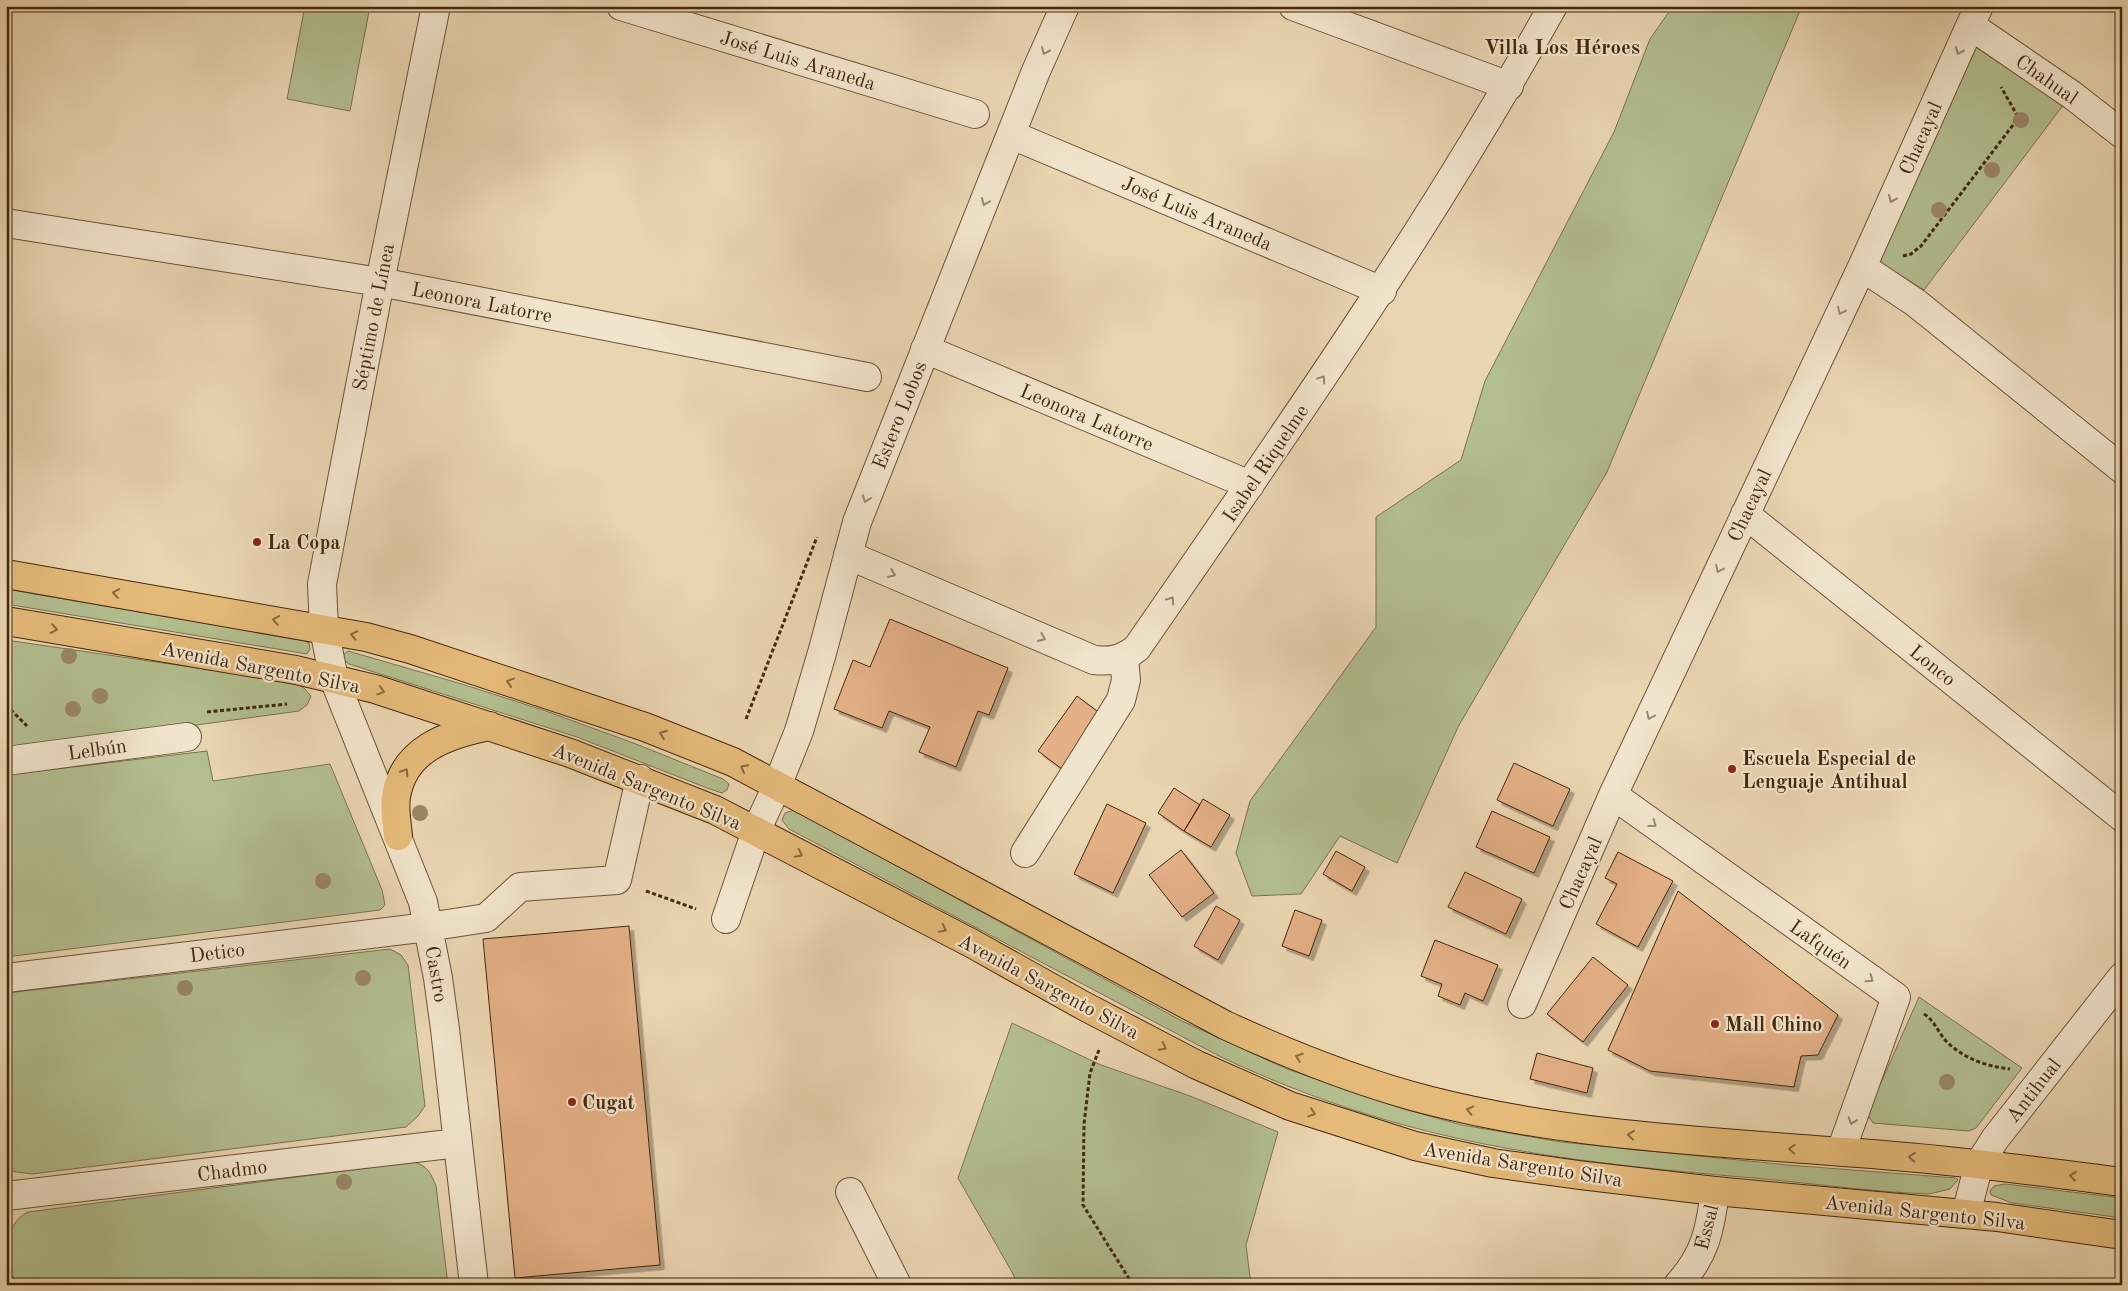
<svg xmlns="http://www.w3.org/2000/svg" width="2128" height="1291" font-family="'Old Standard TT',serif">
  <defs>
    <filter id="shadow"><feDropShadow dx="4.5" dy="4.5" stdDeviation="0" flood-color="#0004"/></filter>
  </defs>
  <rect width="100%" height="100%" fill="#ead5b1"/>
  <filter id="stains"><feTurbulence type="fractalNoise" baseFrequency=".004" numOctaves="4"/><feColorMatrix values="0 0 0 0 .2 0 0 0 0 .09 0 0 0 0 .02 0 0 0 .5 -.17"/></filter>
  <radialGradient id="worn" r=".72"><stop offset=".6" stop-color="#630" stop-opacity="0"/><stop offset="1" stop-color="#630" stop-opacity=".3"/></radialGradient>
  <path fill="#b2be8f" stroke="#7a734e" d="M305,6h65l-20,105 -63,-12z
    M1673,6h129l-195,466 -149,255 -61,136 -57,-27 -39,58 -49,2 -16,-43 14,-52 126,-174v-110l85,-57 24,-79 129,-249 36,-93z
    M1974,35l93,65 -143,190 -51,-32z
    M6,589l297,51 6,3 1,6 -3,5 -6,-1 -295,-49z
    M6,640l287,42 11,6 7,8 -4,9 -8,6 -293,40z
    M348,651l114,33 84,27 90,33 87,35 6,5 -2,6 -5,3 -15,-5 -130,-51 -228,-73 -5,-4v-6z
    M207,751l6,30 117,-17 52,126 3,15 -5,5 -374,47v-182z
    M794,810l388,211 105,48 117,40 58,16 99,17 227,23 168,13 2,2 -8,9 -21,5c-58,-2 -118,-11 -176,-16 -104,-9 -209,-19 -310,-43 -77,-18 -153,-45 -224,-79l-430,-227 -7,-9 3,-7z
    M390,949l11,6 7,10 17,141 -7,10 -12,11 -374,47 -22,-3 -4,-3v-174l9,-2z
    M1919,997l103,71 -46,60 -7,3 -96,-8 -6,-9z
    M1012,1023l89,42 89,31 88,36 -32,113 5,40h-233l-6,-13 -54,-94z
    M413,1162c14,3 18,11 23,24l12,99h-434c-3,-27 -14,-59 14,-73z
    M2005,1184l117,14v20l-110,-15 -21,-8 -1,-4 4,-5z"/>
  <path fill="#e3af85" stroke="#42280c" filter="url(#shadow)" d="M890,619l118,49 -19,47 -11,-4 -22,56 -37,-15 11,-25 -41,-16 -7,17 -48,-19 19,-49 17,7z
    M1077,696l24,18 -39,55 -24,-18z
    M1514,763l56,26 -17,37 -56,-26z
    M1174,788l26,17 -16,26 -26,-18z
    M1203,799l27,16 -19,32 -27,-16z
    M1107,804l39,19 -33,70 -39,-19z
    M1492,811l58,26 -16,36 -58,-26z
    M1181,850l33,43 -32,24 -33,-42z
    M1336,851l29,16 -13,24 -29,-17z
    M1618,852l55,29 -35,66 -42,-23 21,-40 -12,-6z
    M1465,872l57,27 -16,35 -58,-27z
    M1678,891l160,124 -20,40 -17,1 -7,31 -144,-16 -42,-21z
    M1216,906l24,14 -22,40 -24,-14z
    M1295,910l27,10 -13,36 -27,-10z
    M629,926l31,339 -145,13 -32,-339z
    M1435,940l63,25 -15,36 -18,-8 -5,12 -22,-9 4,-12 -21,-8z
    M1593,957l35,28 -45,57 -36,-28z
    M1537,1053l56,15 -6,25 -57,-14z"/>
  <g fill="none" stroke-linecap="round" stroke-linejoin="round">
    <g stroke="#6c5335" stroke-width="30">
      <path id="minor" d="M436,6l-56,276 -58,302 2,45 10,50 89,223 15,76 7,51 29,256
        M621,6l354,108
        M1293,6l216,80
        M1971,26l101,69 50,39
        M1012,135l370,156
        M6,223l374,59 487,95
        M1862,267l54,36 206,166
        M925,349l325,136
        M1745,514l377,303
        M848,555l246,105c18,2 29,-1 43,-12 145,-210 292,-419 416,-642
        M6,761l181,-24
        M1613,795l283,202 -55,154
        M1025,853l96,-153 5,-20 -2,-22
        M726,919l30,-88 21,-45 22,-55 23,-78 35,-131 179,-451 29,-65
        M6,978l422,-51 58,-9 34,-31 97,-7 23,-101
        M1522,1004l91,-209 249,-528 117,-261
        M850,1192l47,93
        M6,1196l452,-53
        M1966,1214l13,-50 16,-25 127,-162
        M1678,1285c27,-30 32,-54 37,-94"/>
    </g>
    <g stroke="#42280c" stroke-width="30">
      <path id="major" d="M6,574l360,63 44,12 235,78 88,35 492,263c65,30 133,57 202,75 136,35 276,41 416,52 93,6 186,18 279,30
        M6,621l290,49 79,19 195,64 145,57 256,133 113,63 113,59 93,41 125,40 78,17 86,12 136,16 282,26 125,18
        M398,836c-1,-12 -4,-27 -2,-39 7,-48 52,-63 94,-71"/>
    </g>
    <path stroke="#42280c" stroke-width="3" stroke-dasharray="4 2.5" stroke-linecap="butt" d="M1903,256l8,-2 10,-8 92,-121 4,-10 -16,-28
      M6,705l21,21
      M207,712l80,-8
      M746,719l71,-182
      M646,891l50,18
      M1924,1014c10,6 14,18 22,27 18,18 40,25 64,28
      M1099,1050l-9,23 -6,51 -1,81 50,80"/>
    <use href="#minor" stroke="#f1e4cc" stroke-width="28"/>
    <use href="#major" stroke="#e5ba78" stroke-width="28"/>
  </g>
  <g fill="#9a8665">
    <circle cx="2021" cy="120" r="8"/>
    <circle cx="1992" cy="170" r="8"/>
    <circle cx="1939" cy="210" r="8"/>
    <circle cx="69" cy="656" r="8"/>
    <circle cx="100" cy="696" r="8"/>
    <circle cx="73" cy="709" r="8"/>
    <circle cx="420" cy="813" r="8"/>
    <circle cx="323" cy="881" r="8"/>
    <circle cx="363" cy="978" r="8"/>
    <circle cx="185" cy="988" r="8"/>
    <circle cx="1947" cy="1082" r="8"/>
    <circle cx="344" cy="1182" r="8"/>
  </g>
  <defs><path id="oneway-chevron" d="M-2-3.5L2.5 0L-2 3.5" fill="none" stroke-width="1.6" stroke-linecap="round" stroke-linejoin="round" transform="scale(1.25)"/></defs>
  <g stroke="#9a866c">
    <use href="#oneway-chevron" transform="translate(1045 51) rotate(114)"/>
    <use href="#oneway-chevron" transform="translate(1959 51) rotate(114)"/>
    <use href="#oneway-chevron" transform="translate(1892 199) rotate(114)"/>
    <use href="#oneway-chevron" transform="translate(985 202) rotate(112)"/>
    <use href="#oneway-chevron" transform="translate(1841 311) rotate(115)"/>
    <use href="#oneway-chevron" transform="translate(1322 379) rotate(-56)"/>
    <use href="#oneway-chevron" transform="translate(866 499) rotate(110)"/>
    <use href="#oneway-chevron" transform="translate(1719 569) rotate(115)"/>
    <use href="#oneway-chevron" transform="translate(892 574) rotate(23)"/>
    <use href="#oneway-chevron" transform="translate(1171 600) rotate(-55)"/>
    <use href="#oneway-chevron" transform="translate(1042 638) rotate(23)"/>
    <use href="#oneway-chevron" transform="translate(1650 716) rotate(115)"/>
    <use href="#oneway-chevron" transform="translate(1653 824) rotate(36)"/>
    <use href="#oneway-chevron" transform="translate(1870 979) rotate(35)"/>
    <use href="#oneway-chevron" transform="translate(1852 1121) rotate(109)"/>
  </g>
  <g stroke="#8b6a3d">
    <use href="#oneway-chevron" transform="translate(116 593) rotate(-170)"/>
    <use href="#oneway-chevron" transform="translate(276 620) rotate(-170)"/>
    <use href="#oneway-chevron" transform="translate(54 629) rotate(10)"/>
    <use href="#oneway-chevron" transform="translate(354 635) rotate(-169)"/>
    <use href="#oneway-chevron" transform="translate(510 682) rotate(-162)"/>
    <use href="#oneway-chevron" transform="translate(381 691) rotate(17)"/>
    <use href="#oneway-chevron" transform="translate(663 734) rotate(-159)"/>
    <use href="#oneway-chevron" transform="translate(744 768) rotate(-152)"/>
    <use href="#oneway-chevron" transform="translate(405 772) rotate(-58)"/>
    <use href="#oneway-chevron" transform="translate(799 854) rotate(27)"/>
    <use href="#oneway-chevron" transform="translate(943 929) rotate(28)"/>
    <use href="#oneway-chevron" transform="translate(1163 1047) rotate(27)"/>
    <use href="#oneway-chevron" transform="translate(1299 1057) rotate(-160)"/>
    <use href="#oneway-chevron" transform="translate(1470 1110) rotate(-167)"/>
    <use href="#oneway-chevron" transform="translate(1312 1113) rotate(18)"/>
    <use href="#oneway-chevron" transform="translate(1631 1135) rotate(-174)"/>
    <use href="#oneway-chevron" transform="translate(1792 1149) rotate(-177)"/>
    <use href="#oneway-chevron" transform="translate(1912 1157) rotate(-175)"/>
    <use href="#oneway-chevron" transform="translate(2073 1176) rotate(-173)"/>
  </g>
  <g fill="#8f2418" stroke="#f1e4cc" stroke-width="2">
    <circle cx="257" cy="542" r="5"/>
    <circle cx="1732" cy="769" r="5"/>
    <circle cx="1715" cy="1024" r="5"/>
    <circle cx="572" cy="1102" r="5"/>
  </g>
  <g text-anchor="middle" stroke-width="4.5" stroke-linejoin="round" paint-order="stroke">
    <g font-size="20" fill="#42280c" stroke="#f1e4cc">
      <text transform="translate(798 60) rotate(17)" y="7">José Luis Araneda</text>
      <text transform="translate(2047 79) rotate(35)" y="7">Chahual</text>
      <text transform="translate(1920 138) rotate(-66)" y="7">Chacayal</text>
      <text transform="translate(1197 213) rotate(23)" y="7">José Luis Araneda</text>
      <text transform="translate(482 302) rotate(11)" y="7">Leonora Latorre</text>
      <text transform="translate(373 317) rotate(-79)" y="7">Séptimo de Línea</text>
      <text transform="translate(899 415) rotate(-68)" y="7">Estero Lobos</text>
      <text transform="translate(1087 417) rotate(23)" y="7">Leonora Latorre</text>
      <text transform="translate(1265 463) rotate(-56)" y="7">Isabel Riquelme</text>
      <text transform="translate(1749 505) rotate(-65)" y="7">Chacayal</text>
      <text transform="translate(1933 665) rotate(39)" y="7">Lonco</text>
      <text transform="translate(261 667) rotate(11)" y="7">Avenida Sargento Silva</text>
      <text transform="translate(97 749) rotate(-8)" y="7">Lelbún</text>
      <text transform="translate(647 786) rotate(22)" y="7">Avenida Sargento Silva</text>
      <text transform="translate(1580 873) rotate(-66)" y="7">Chacayal</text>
      <text transform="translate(1821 944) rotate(35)" y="7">Lafquén</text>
      <text transform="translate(217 952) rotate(-7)" y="7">Detico</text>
      <text transform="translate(437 974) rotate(80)" y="7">Castro</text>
      <text transform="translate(1049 986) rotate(28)" y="7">Avenida Sargento Silva</text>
      <text transform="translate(2033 1090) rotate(-52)" y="7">Antihual</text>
      <text transform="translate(1523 1164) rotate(9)" y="7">Avenida Sargento Silva</text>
      <text transform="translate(232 1170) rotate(-7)" y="7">Chadmo</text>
      <text transform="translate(1925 1212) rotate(6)" y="7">Avenida Sargento Silva</text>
      <text transform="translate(1706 1227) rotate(-76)" y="7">Essal</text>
    </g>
    <g font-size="20" font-weight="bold" fill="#42280c" stroke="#f1e4cc" text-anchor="start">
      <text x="267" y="549">La Copa</text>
      <text x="1742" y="765">Escuela Especial de<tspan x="1742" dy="23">Lenguaje Antihual</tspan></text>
      <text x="1725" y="1031">Mall Chino</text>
      <text x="582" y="1109">Cugat</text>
    </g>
    <g font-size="21" font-weight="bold" fill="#42280c" stroke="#f1e4cc">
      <text x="1562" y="54">Villa Los Héroes</text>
    </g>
  </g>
  <rect width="2128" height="1291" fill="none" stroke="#ead5b1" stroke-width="25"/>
  <rect x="8" y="8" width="2113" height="1276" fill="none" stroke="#42280c" stroke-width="2.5"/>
  <rect x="12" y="12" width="2103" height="1266" fill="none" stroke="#42280c"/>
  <rect width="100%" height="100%" filter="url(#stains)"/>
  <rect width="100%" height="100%" fill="url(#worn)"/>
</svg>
